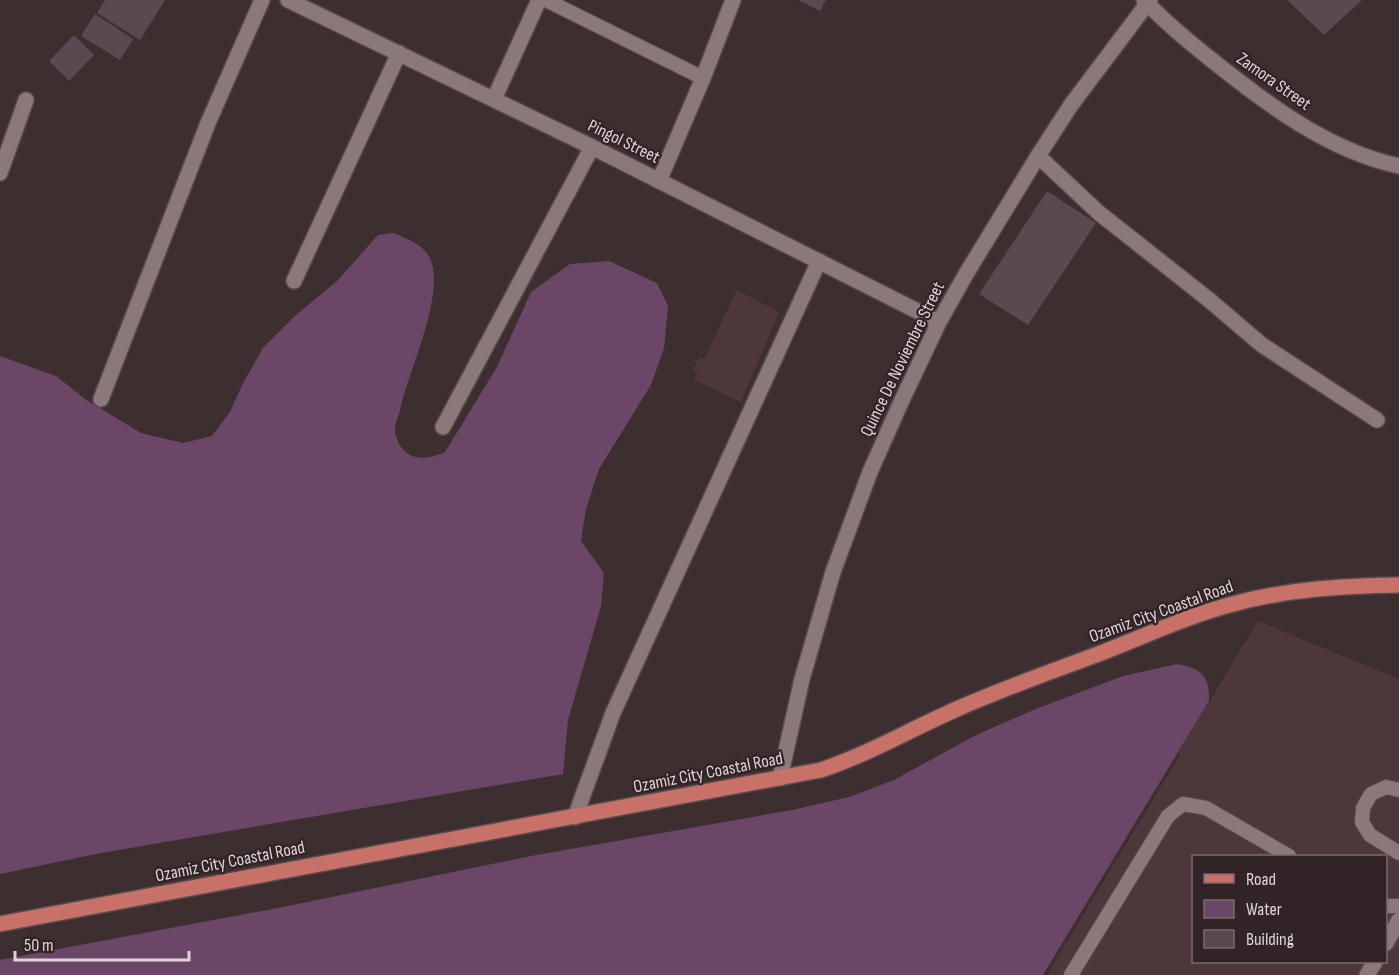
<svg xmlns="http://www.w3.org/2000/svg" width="1399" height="975" font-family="'Sofia Sans Condensed',sans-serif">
  <rect width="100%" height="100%" fill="#3d2e30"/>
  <path fill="#4d373a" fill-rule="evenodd" d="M737,290l42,22 -38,90 -47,-22 3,-7 -4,-3 6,-13 5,2z
    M1258,621l141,58v296h-356zM1194,856h192v106h-192z"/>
  <path fill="#6b4667" d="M393,233c13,5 31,12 37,25 16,37 -22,114 -30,152 -2,7 -6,16 -5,23 0,1 3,8 3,9 10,20 30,18 47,10l52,-85 34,-75 39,-28 39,-3 48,22 11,23 -4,42 -13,37 -52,84 -13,40 -5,32 23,32 -3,33 -33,114 -5,54 -462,79 -101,21v-518l56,20 29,23 56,34 42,10 29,-7 18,-24 13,-29 20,-35 33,-33 41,-34 41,-46z
    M1177,664c24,4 33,12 32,37l-166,274h-1043v-15l283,-53 248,-51 261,-46 57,-13 45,-17 82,-45 62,-27 85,-32z"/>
  <path fill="#3d2e30" d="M1178,753l2,2 -133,220h-4z"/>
  <path fill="#594a51" d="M105,0h60l-25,40 -43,-27z
    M798,0h28l-6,11z
    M1287,0h75l-38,35z
    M95,14l38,25 -13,21 -39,-24z
    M74,35l20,20 -25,26 -20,-20z
    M1047,191l49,32 -68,102 -49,-31z"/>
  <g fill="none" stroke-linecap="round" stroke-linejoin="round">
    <g stroke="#584b4d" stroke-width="16">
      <path id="lane" d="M546,0l157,78
        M1399,790l-13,-3 -15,7 -8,14 -1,14 8,13 29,18
        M1386,906h13
        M1071,975l97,-159 15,-12 23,4 83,48"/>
    </g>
    <g stroke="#584b4d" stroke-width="18">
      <path id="street" d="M494,99l45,-99
        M1038,156l61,57 109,86 54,46 115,75
        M0,173l26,-73
        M659,181l44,-103 30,-78
        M294,281l105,-228
        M101,399l107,-276 54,-123
        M443,427l149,-280
        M575,817l38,-104 206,-452"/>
    </g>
    <g stroke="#584b4d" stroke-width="18">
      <path id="secondary" d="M288,0l304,147 347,175
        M1144,0c21,22 45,42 69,61 55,44 116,90 186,105
        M780,778l22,-99 31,-107 37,-100 32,-72 37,-78 27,-48 72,-118 33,-51 79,-105
        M1386,943l13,-23
        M1367,975l8,-13"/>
    </g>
    <g stroke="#584b4d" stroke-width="18">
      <path id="primary" d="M0,924l821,-154c48,-16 90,-41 136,-61 47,-21 96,-38 144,-56 44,-17 86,-37 132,-49 54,-15 110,-18 166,-19"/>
    </g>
    <use href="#lane" stroke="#8a787a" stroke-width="14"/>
    <use href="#street" stroke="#8a787a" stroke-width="15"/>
    <use href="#secondary" stroke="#8a787a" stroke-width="15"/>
    <use href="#primary" stroke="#c77169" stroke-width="15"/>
  </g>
  <g text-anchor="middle" stroke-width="4.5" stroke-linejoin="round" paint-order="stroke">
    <g font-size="18" fill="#dfd5d6" stroke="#322426">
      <text transform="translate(1274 81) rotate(35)" y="6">Zamora Street</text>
      <text transform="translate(624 141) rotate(26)" y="6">Pingol Street</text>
      <text transform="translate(902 359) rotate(-64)" y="6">Quince De Noviembre Street</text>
      <text transform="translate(1161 611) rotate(-20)" y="6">Ozamiz City Coastal Road</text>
      <text transform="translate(708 772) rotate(-11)" y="6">Ozamiz City Coastal Road</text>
      <text transform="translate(230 861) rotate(-11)" y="6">Ozamiz City Coastal Road</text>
    </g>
  </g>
  <rect x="1192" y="855" width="195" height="108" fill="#322426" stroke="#776b6c" stroke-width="1.5"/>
  <rect x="1204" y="874" width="30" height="9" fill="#c77169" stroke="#776b6c" stroke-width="1.5"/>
  <text x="1246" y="885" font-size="18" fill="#dfd5d6">Road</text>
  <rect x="1204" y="900" width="30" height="18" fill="#6b4667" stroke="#776b6c" stroke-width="1.5"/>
  <text x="1246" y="915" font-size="18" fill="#dfd5d6">Water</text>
  <rect x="1204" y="930" width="30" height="18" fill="#594a51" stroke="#776b6c" stroke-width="1.5"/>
  <text x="1246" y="945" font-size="18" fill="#dfd5d6">Building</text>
  <path d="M15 951v9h174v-9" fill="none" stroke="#dfd5d6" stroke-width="3"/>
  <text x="24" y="951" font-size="18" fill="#dfd5d6" stroke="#322426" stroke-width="4.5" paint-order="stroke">50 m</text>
</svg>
